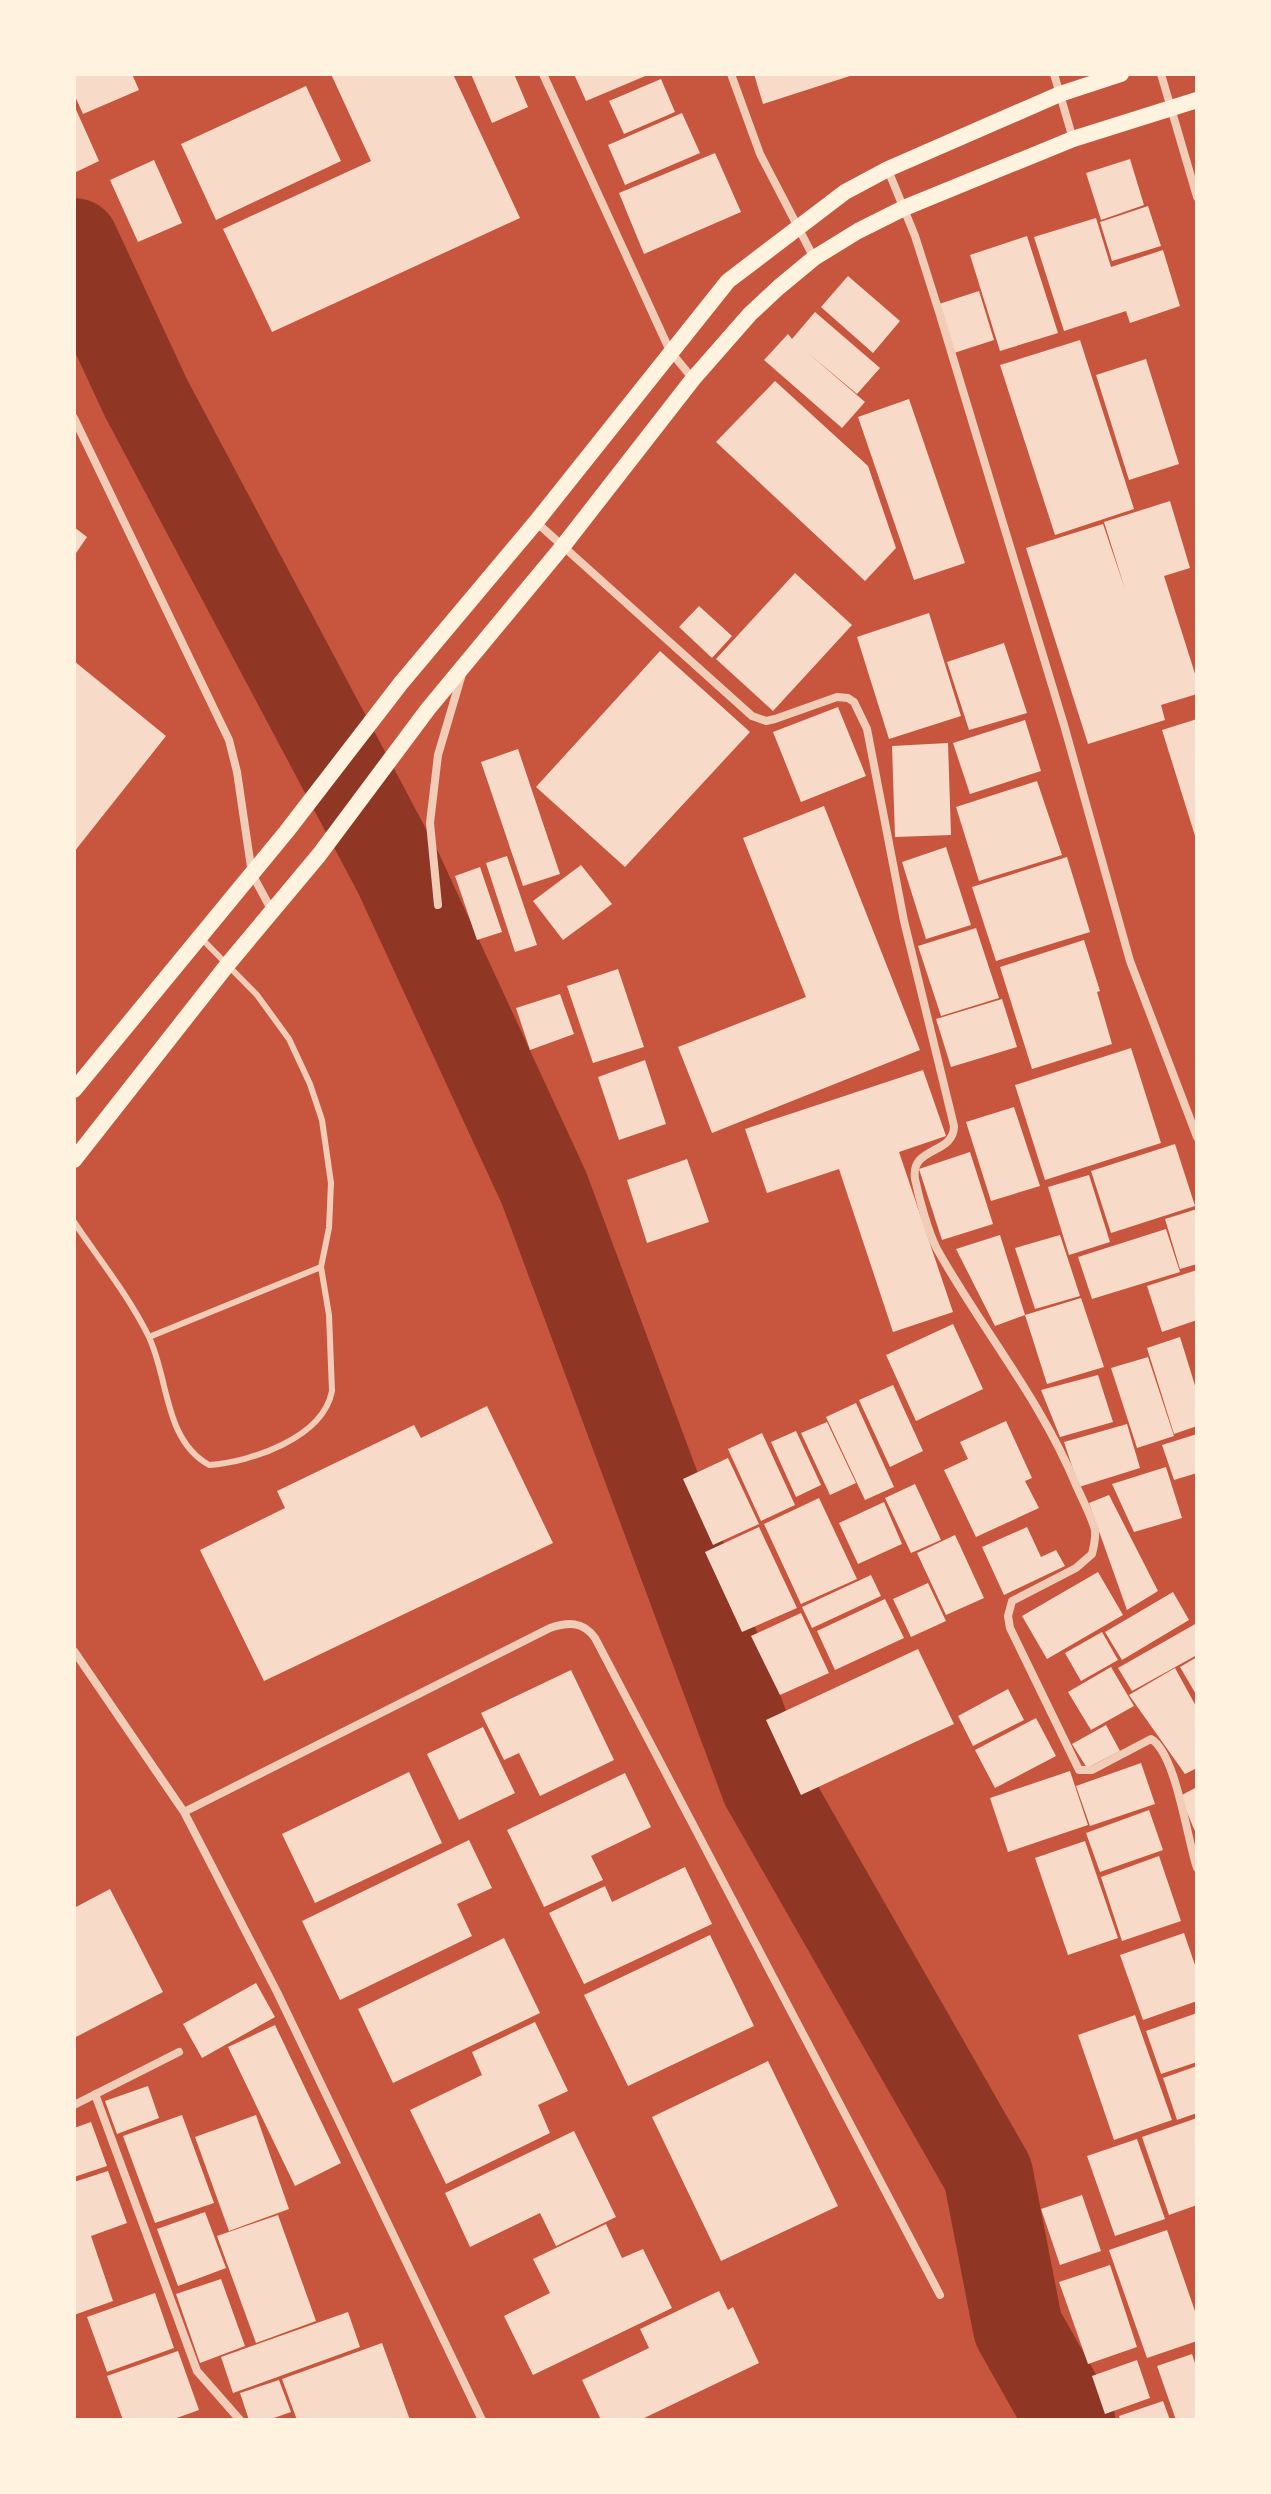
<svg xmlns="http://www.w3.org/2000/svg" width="1271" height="2494" font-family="Helvetica,sans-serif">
  <rect width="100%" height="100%" fill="#c8553d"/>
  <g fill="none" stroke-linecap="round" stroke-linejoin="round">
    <path stroke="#8f3625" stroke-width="90" d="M74,243l72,155 252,474 146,316 222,598 222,388 30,154 52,92"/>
  </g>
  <path fill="#f7dbc8" d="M74,74h58l7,16 -56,24 -9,-20z
    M331,74h122l67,144 -248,114 -49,-103 148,-68z
    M471,74h43l14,33 -36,16z
    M574,74h76l-64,27z
    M754,74h99v1l-90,29z
    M661,79l14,33 -51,22 -15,-33z
    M306,86l35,75 -125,59 -35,-76z
    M74,105l25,56 -25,12z
    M682,113l18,40 -75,32 -17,-40z
    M715,153l26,59 -97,42 -25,-61z
    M1130,159l14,46 -43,15 -15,-47z
    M154,160l28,63 -44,19 -28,-62z
    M1148,206l13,40 -49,15 -12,-39z
    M1096,218l15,49 52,-17 17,56 -50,17 -4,-12 -62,20 -30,-94z
    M1027,236l31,97 -58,18 -30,-96z
    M848,276l52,45 -27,32 -52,-46z
    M979,291l15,49 -40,13 -15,-49z
    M815,312l65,56 -23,26 -49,-41 57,49 -23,26 -78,-68 24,-26 4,5z
    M1080,340l54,169 -79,26 -55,-170z
    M1146,359l33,105 -50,16 -33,-105z
    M775,381l93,85 28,82 -31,33 -149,-139z
    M909,399l56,164 -51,17 -56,-163z
    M1170,501l20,67 -26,8 33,104v14l-36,11 4,15 -77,24 -62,-196 77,-24 22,65 -21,-67z
    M74,527l13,10 -13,19z
    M795,573l57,52 -79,86 -57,-52z
    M699,606l33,30 -20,22 -33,-31z
    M929,613l32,103 -72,23 -32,-102z
    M1004,643l23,70 -58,17 -22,-68z
    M660,651l90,81 -125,135 -89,-80z
    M74,661l92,75 -92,116z
    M838,707l28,69 -65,26 -28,-70z
    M1197,719v120h-1l-34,-109z
    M1025,720l16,51 -71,23 -17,-51z
    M948,743l3,92 -56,2 -3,-91z
    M518,749l42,125 -37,12 -42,-124z
    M1037,781l25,74 -83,26 -23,-74z
    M824,806l96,244 -208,83 -34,-86 128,-50 -63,-159z
    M946,847l25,78 -45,14 -24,-77z
    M507,856l30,89 -22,7 -29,-89z
    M1067,857l23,75 -94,29 -24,-74z
    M581,865l31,39 -49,36 -30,-39z
    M480,867l22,65 -25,8 -22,-64z
    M976,928l23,70 -58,18 -23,-70z
    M1084,940l16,51 -3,1 15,52 -80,25 -32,-102z
    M618,969l26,78 -51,16 -26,-77z
    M560,994l14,40 -44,16 -14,-42z
    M1002,999l15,48 -66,20 -15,-48z
    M1131,1048l30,95 -116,37 -30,-95z
    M645,1060l21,64 -47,16 -21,-63z
    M923,1070l23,66 -47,16 54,160 -60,20 -54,-163 -72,24 -22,-64z
    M1014,1107l26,79 -49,15 -25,-79z
    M1175,1144l20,62 -84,27 -20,-62z
    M970,1152l23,72 -51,16 -23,-71z
    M687,1159l22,63 -62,21 -20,-63z
    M1089,1175l21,67 -41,13 -21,-68z
    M1197,1209v55l-17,5 -15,-50z
    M1166,1229l14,43 -88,27 -14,-42z
    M1000,1235l25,80 -30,11 -39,-77z
    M1060,1235l20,61 -45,13 -20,-61z
    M1197,1270v50l-35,12 -15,-46z
    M1081,1298l23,69 -57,17 -22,-69z
    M953,1324l30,65 -67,32 -30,-66z
    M1180,1337l17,55v34l-23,8 -27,-86z
    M1148,1357l26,79 -37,12 -26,-80z
    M1098,1375l15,47 -53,15 -19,-47z
    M893,1385l30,66 -33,16 -31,-67z
    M856,1403l38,84 -29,13 -39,-83z
    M487,1406l66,137 -289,138 -64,-131 85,-42 -8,-17 137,-66 7,13z
    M1006,1421l26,57 -7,3 14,27 -63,29 -32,-67 24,-11 -8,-17z
    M827,1422l29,61 -26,12 -29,-62z
    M1127,1424l13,44 -61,19 -15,-45z
    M796,1431l25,54 -25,12 -25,-55z
    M762,1433l33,72 -34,16 -33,-72z
    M1197,1434v39l-23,7 -12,-35z
    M728,1458l31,66 -46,21 -30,-66z
    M1166,1467l16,51 -48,14 -22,-48z
    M915,1484l26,56 -30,13 -26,-55z
    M1109,1495l49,96 -31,19 -38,-107z
    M819,1498l38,81 -56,25 -37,-80z
    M884,1502l18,42 -44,20 -19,-41z
    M759,1527l38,81 -55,24 -37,-80z
    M1027,1527l14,30 15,-7 9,16 -61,29 -22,-48z
    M955,1535l29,63 -38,17 -29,-62z
    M1098,1572l25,43 -76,44 -25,-43z
    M871,1575l10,21 -69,32 -10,-21z
    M928,1583l18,38 -35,16 -18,-38z
    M1173,1592l16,28 -67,40 -17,-28z
    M885,1599l19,39 -69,32 -18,-39z
    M801,1613l28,60 -49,22 -29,-59z
    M1197,1623v32l-65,36 -14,-23z
    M1102,1632l16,28 -37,21 -16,-28z
    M918,1649l36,75 -153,71 -35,-75z
    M1197,1657v39l-17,-29z
    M1111,1667l23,39 -43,24 -23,-38z
    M1175,1668l22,40v60l-12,6 -56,-79z
    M571,1670l43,90 -74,36 -21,-43 -15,7 -23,-47z
    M1008,1689l16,31 -51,26 -15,-30z
    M1036,1718l20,38 -61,32 -20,-38z
    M1106,1725l14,26 -33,17 -15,-24z
    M483,1727l32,66 -56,27 -32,-66z
    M1141,1763l14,41 -65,22 -14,-40z
    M1070,1771l18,54 -80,27 -18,-54z
    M409,1772l33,71 -127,60 -33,-69z
    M625,1773l26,54 -60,29 12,24 -59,27 -37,-77z
    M1197,1787v49l-17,-40z
    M1149,1810l14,40 -63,22 -14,-39z
    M469,1840l23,48 -35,16 15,32 -132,64 -38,-79z
    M1085,1841l33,97 -50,17 -33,-97z
    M1159,1856l22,65 -59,20 -21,-64z
    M685,1867l27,57 -128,60 -35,-71 56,-27 7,16z
    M110,1889l53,103 -89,46v-130z
    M1184,1933l13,38v30l-54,19 -23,-65z
    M710,1935l44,91 -126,60 -44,-91z
    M504,1938l36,75 -147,70 -35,-74z
    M256,1983l19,34 -73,41 -19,-34z
    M1197,2013v49l-36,12 -15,-43z
    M1135,2015l37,105 -58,20 -36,-105z
    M535,2022l33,69 -30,14 12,28 -104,51 -36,-74 72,-35 -10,-23z
    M275,2025l66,138 -46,23 -67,-139z
    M768,2061l70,145 -117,55 -69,-144z
    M1197,2066v47l-20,7 -14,-42z
    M148,2086l11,32 -42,16 -12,-33z
    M182,2115l32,88 -59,20 -32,-87z
    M256,2115l33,94 -60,22 -34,-94z
    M1197,2118v87l-28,10 -27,-78z
    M91,2122l16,44 -33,11v-49z
    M574,2131l42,86 -60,29 -16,-33 -70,34 -25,-54z
    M1137,2139l28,80 -50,17 -28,-80z
    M108,2171l19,52 -36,13 22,65 -39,14v-133z
    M1082,2195l19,56 -41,14 -19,-56z
    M205,2212l21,56 -48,18 -21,-57z
    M278,2215l38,106 -60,22 -39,-107z
    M606,2224l16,34 21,-9 29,59 -139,67 -29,-59 46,-23 -17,-34z
    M1167,2230l30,87v24l-50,17 -38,-108z
    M1110,2265l27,82 -49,17 -29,-82z
    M221,2279l24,67 -45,17 -24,-69z
    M719,2291l9,19 5,-3 26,56 -119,57h-39l-19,-40 67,-32 -9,-19z
    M155,2293l19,55 -67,24 -20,-55z
    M348,2312l12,35 -127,46 -12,-36z
    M382,2343l28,77h-113l-15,-41z
    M178,2351l21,59 -28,10h-48l-16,-44z
    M1192,2354l5,15v51h-21l-19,-54z
    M1137,2360l13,38 -45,16 -13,-38z
    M279,2380l12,32 -23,8h-19l-9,-27z
    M1163,2401l7,19h-50l-1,-4z"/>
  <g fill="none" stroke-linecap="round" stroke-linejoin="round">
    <path stroke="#f1ccb7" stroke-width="6" d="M74,1222c25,37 54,73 74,113 21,42 15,104 61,130 42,-3 114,-27 123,-74l-3,-76 -8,-48 8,-39 2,-45 -9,-63 -12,-36 -21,-45 -32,-44 -57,-58
      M149,1337l172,-70"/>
    <path stroke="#f1ccb7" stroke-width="8" d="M543,74l127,277 23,28
      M731,74l29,80 54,104
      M1054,74l19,65
      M1161,74l36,123
      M888,170l27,66 25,79 124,410 66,236 67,176
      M74,418l155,322 8,32 15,102 20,37
      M536,522l216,194 14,5 9,-2 62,-22 11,1 6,4 13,27 37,192 50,205c0,29 -44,20 -39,53 4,19 13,53 22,70 44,79 104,151 139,236 6,14 15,30 19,45 1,8 -1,16 -3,24l-16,14 -64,33 -4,15 2,12 69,142h13l59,-31c25,14 36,100 46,129
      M438,905l-8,-82 8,-68 24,-81
      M74,1651l110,161 93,180 205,428
      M184,1812l366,-184c18,-6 33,-7 45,10l345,657
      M95,2094l102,277 43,49
      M74,2105l105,-53"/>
    <path stroke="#fff3e0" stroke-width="16" d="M74,1090l213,-259 114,-148 135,-161 192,-241 117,-89 43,-23 172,-75 61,-20
      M74,1160l154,-196 91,-109 109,-146 135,-163 130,-167 57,-65 29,-27 35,-29 44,-27 46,-23 169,-69 124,-39"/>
  </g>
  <rect width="1271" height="2494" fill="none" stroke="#fff3e0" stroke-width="152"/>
</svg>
